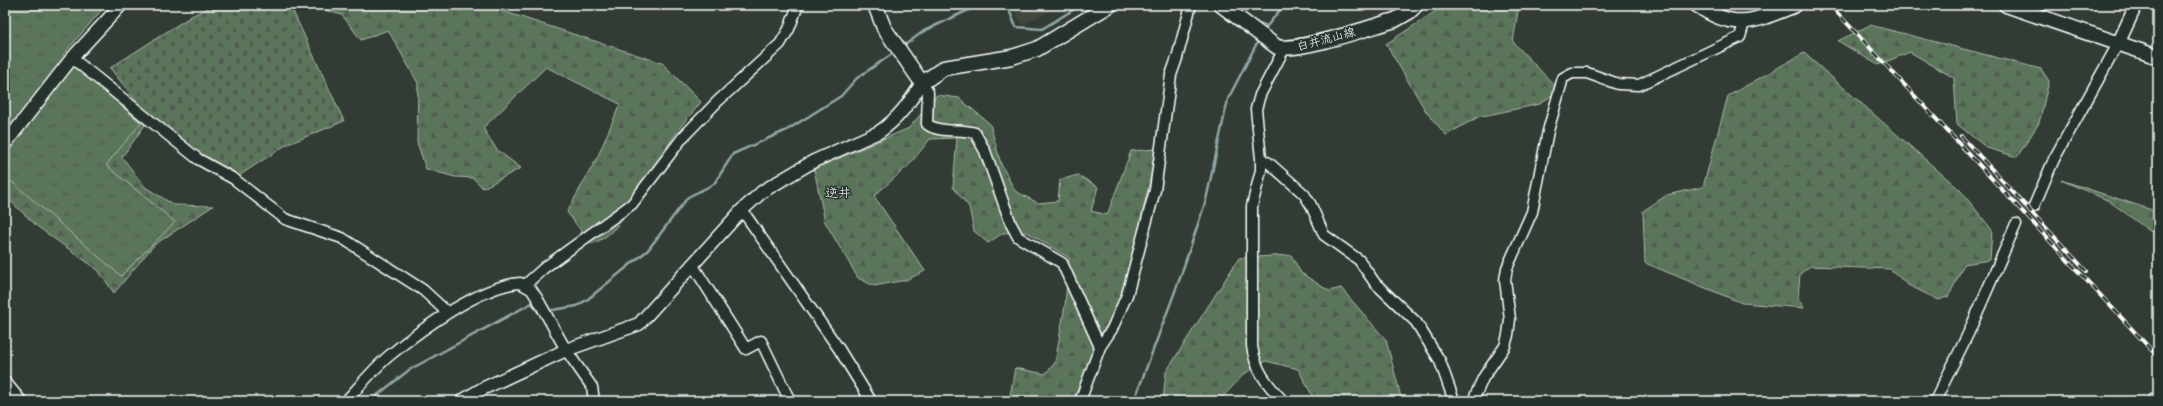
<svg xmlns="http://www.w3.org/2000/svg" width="2163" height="406" font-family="Delius,'Klee One',sans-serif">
  <defs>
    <pattern id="forest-firs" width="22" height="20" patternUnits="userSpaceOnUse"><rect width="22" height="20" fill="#5a745a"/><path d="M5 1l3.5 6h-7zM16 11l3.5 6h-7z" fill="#525c52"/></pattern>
    <pattern id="cemetery-stones" width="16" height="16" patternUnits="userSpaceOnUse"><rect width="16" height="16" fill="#5a745a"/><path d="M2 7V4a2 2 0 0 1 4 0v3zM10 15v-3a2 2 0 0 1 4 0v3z" fill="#525c52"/></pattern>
    <pattern id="park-tufts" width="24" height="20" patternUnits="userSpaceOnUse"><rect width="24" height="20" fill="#5a745a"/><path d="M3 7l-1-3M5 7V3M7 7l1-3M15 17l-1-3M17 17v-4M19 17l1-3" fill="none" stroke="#525c52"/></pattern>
  </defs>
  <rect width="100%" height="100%" fill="#323c34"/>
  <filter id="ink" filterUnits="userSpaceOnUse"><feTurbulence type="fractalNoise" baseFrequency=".025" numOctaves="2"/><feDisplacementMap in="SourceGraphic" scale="8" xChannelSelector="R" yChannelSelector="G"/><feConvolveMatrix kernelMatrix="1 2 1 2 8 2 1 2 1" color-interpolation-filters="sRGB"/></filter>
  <g filter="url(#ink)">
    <path fill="#41473c" d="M1010,5h54l-42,19z"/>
    <path fill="url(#forest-firs)" stroke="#acbaac" d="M307,5h177l178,58 39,39c-8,10 -18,21 -25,31 -21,30 -50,102 -85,111l-24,-32 31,-56 22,-52 -74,-37 -63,61 14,22 24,18 -38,20 -10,-10 -18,-1 -29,-8 -9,-27 1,-59 -30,-53 -27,10 -19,-25z
      M1445,5h74l-6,37 46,48 -19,14 -62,13 -32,18 -19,-22 -41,-69z
      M1870,25l171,44 8,12 -10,42 -22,34 -30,-9 -30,-24 -3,-46 -44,-26 -32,13 -40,-24z
      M1804,53l156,137 32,40 -2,30 -26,4 -15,32 -10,4 -31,-15 -18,-16 -80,-3 -10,8 -2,24 6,10 -62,-5 -97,-40 -2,-52 24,-16 36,-8 25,-91z
      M80,72l65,53 -23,32 23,30 29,18 39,1 -59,39 -40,48 -16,-23 -60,-43 -33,-31v-37z
      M937,95l22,3 31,26 11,40 14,27 23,12 20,-2 2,-21 18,-5 20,12 -7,24 16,4 24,-64 26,-2 -19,83 -20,73 -25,44 -17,52h-67l6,-33 30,6 10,-11 10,-58 4,-47 -42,-26 -24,1 -15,10 -14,-12 -5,-24 -16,-20 4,-49 -27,1 -20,25 -36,32 51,75 -19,9 -32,6 -16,-8 -33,-56 -11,-53 95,-41z
      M2061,180l97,32v25l-49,-36z
      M1291,255l10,18 28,18 12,-3 45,52 16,61h-87l-17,-32 -32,-8 -22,13 -25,27h-56l3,-29 73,-114z"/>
    <path fill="url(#cemetery-stones)" stroke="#acbaac" d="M215,5h75l54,116 -58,24 -52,34 -78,-53 -46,-58 83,-53z"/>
    <path fill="url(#park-tufts)" stroke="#acbaac" d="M5,5h101l-43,50 78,68 -35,42 69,57 -54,54 -116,-100z"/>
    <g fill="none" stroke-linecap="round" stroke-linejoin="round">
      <path stroke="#91a7a7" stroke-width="2.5" d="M1007,5l9,22 26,2 39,-24
        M1233,5l8,6
        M1253,21l12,4
        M1263,31l21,-26
        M902,47l22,-16 55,-26
        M547,311l30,-5 11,-7 60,-49 40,-53 26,-13 19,-30 54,-24 54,-34 16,-18 38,-26
        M370,401l39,-31 123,-67 6,9 4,-1
        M1134,401l46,-123 26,-78 22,-101 31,-60"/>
      <g stroke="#fff" stroke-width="13">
        <path id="minor" d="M1284,49l-24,46 -4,14 5,50 8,4 35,31 7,11 13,30 35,25 16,23 41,39 24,39 14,40
          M72,58l126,101 36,20 51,40 57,19 81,52 25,23
          M922,83l6,9 -1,32c13,10 33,4 48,9l10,18 26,73 7,13 44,26 38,84
          M1261,159v11l-9,36v140c3,24 15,38 31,55
          M2034,206l20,-47 64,-115
          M742,210l97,139 32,52
          M692,264l54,85 15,-8 29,60
          M525,285l19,-17 88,-64 51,-67 35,-36 62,-57 9,-15 9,-24
          M346,401c14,-15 28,-33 44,-46 30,-25 92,-70 130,-72l11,6 6,9 29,52 26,37 2,14
          M1080,401l20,-54 12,-18 15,-34 28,-105 16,-115 6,-17 14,-53
          M1473,401l10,-23 22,-32 3,-11 2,-16 -5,-39 2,-12 25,-56 16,-81 15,-53 9,-5h15l31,11 21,1 101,-48 4,-14
          M1935,401l33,-67 48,-110
          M2152,401l2,-2 2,2"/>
      </g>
      <g stroke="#fff" stroke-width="15">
        <path id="tertiary" d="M2118,44l18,-39
          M5,144l67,-86 49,-53
          M5,383l15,18
          M462,401l20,-12 84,-39 73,-26 103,-114 21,-19 51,-30 65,-29c19,-13 30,-29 43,-49"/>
      </g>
      <g stroke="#fff" stroke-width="17">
        <path id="secondary" d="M875,5l9,23 38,55 22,-15 68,-11 25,-8 73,-44
          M1221,5l56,42c22,5 94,-20 118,-27l14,-8 7,-7
          M1697,5c39,27 58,16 98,0
          M2006,5l152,52"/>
      </g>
      <use href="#minor" stroke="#26332d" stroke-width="10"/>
      <use href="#tertiary" stroke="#26332d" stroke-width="12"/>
      <use href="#secondary" stroke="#26332d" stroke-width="14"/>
      <g stroke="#fff" stroke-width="4">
        <path id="rail" d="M1830,5l328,352
          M1961,136l125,135"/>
      </g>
      <use href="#rail" stroke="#26332d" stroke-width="2.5" stroke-dasharray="8" stroke-linecap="butt"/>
    </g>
  </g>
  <g text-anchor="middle" stroke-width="3" stroke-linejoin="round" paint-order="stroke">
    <g font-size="12" fill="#fff" stroke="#26332d">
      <text transform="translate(1326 39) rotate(-15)" y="4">白井流山線</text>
    </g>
    <g font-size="13" fill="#fff" stroke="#26332d">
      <text x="838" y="197">逆井</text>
    </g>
  </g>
  <rect width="2163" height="406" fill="none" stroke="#26332d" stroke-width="20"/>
  <rect x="10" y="10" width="2143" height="386" fill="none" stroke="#fff" stroke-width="1.5" filter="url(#ink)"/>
</svg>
